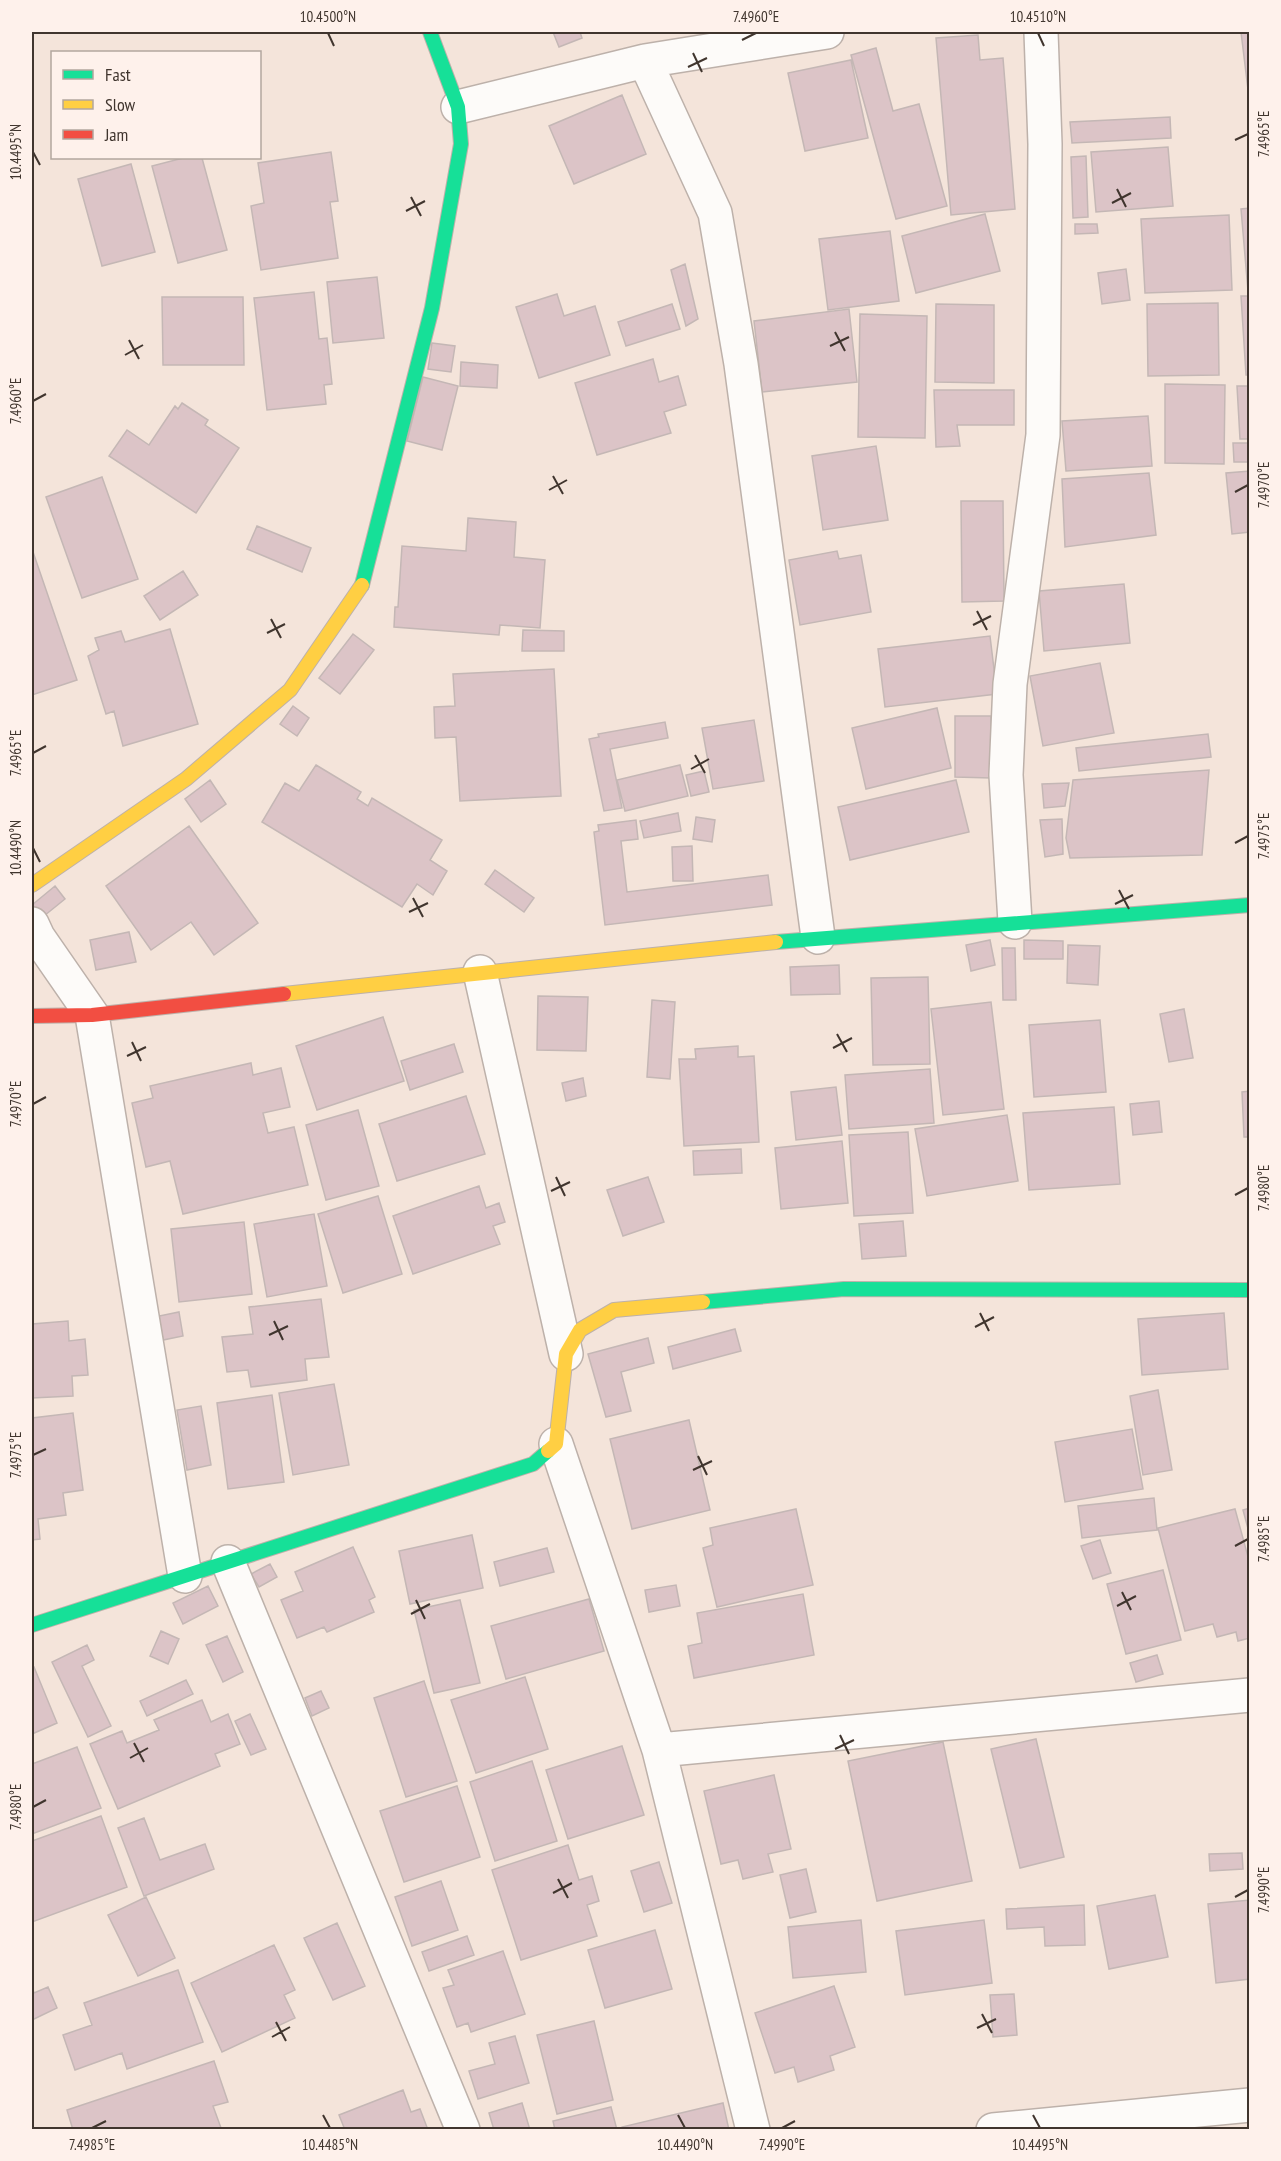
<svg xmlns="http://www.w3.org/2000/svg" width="1281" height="2161" font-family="'PT Sans Narrow',sans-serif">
  <rect width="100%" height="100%" fill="#f4e4da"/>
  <path fill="#dcc4c7" stroke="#c4b7b5" stroke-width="1.5" d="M553,32h27l2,6 -23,9z
    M1241,32h9v74z
    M978,35l2,25 23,-2 12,151 -64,6 -15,-177z
    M876,48l17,63 26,-7 28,102 -51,13 -45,-164z
    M851,60l17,78 -63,13 -17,-78z
    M622,95l24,59 -72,30 -25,-58z
    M1170,117l1,21 -99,5 -2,-21z
    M1168,147l5,59 -77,6 -5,-60z
    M331,152l7,49 -8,1 8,56 -77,12 -10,-64 13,-3 -6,-40z
    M1086,156l2,61 -15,1 -2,-61z
    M183,158h19l25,92 -49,13 -26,-97z
    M131,164l24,88 -53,14 -24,-87z
    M1250,208v83h-2l-7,-82z
    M985,214l15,57 -84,22 -14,-57z
    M1229,215l3,75 -87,3 -4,-74z
    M1075,224h22l1,9 -23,1z
    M890,231l9,70 -71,9 -9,-71z
    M685,264l13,55 -12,7 -15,-56z
    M1126,269l4,31 -28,4 -4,-31z
    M377,277l7,61 -51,5 -6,-61z
    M314,292l5,47 8,-1 5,46 -8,1 2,19 -59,6 -13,-112z
    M557,294l7,22 31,-10 15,49 -71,23 -23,-71z
    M1241,296h9v79h-4z
    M162,297h81l1,68h-81z
    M1218,303l1,72 -71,1 -1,-72z
    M672,304l8,25 -54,17 -8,-24z
    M936,304l58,1v78l-59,-1z
    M849,309l8,73 -95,10 -8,-71z
    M860,314l67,2 -2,122 -67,-1z
    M432,343l23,3 -4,26 -23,-3z
    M653,359l6,23 19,-6 8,29 -22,7 7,21 -74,22 -22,-72z
    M461,362l37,3 -1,23 -37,-2z
    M423,377l35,9 -16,64 -35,-9z
    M1165,384l60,1 -1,79 -59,-1z
    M1237,386h13v53h-10z
    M934,390h80v35h-57l3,21 -24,1z
    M182,403l26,17 -3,5 34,23 -43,65 -87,-57 18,-26 22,15 26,-39 3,3z
    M1148,416l4,50 -86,5 -4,-50z
    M1233,443h17v19h-16z
    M876,446l12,74 -65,10 -11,-74z
    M1250,471v61l-18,2 -6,-61z
    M1149,473l7,62 -91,12 -3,-68z
    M102,477l36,102 -56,19 -36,-101z
    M961,501h42l1,100 -42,1z
    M468,518l48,4 -2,35 31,3 -5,68 -40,-3 -1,10 -105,-8 1,-20h3l4,-61 64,5z
    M257,526l54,22 -9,24 -55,-23z
    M32,549l45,131 -45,15z
    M837,551l2,8 22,-4 10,57 -71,13 -11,-65z
    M183,571l15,24 -38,25 -16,-24z
    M1124,584l6,59 -86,8 -5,-60z
    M170,629l28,95 -75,22 -9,-35 -8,3 -18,-58 11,-6 -4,-12 26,-7 4,11z
    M523,630l41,1v20h-42z
    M353,634l21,16 -34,44 -21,-16z
    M990,636l7,58 -112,13 -7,-58z
    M1100,663l14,70 -71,13 -13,-70z
    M554,669l7,127 -101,5 -4,-64 -21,1 -1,-31 21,-1 -2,-32z
    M293,706l16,12 -12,18 -17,-12z
    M937,708l14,60 -85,21 -14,-61z
    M955,716h36v62l-36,-1z
    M754,720l10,61 -51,8 -11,-61z
    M665,722l3,16 -58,11 12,59 -18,3 -15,-72 10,-2 -1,-3z
    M1208,734l3,23 -132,14 -3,-23z
    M316,765l45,27 -4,7 11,7 4,-8 70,42 -12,20 17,11 -14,24 -16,-11 -15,23 -140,-85 23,-39 14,8z
    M680,765l8,31 -63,15 -8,-31z
    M1209,770l-7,85 -132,3 -4,-20 7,-58z
    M704,771l5,21 -18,4 -5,-21z
    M210,780l16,24 -25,18 -16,-23z
    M956,780l13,52 -119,28 -12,-53z
    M1069,783l-4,23 -21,2 -2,-24z
    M678,813l3,18 -37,7 -4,-17z
    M696,817l19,3 -3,22 -19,-3z
    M1062,819l1,35 -18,3 -5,-37z
    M636,820l2,19 -17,2 6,51 141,-17 4,30 -167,20 -11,-93 5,-1 -1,-6z
    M189,826l69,97 -44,32 -23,-33 -40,28 -45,-64z
    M692,846l1,35h-20l-1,-34z
    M495,870l39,28 -10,14 -39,-28z
    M55,886l10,13 -26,21 -7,-9v-6z
    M129,932l7,30 -40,8 -6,-30z
    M990,940l5,25 -24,6 -5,-26z
    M1024,940l39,1v18h-39z
    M1068,945l32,1 -2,39 -31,-2z
    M1002,948h13l1,52h-13z
    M839,965l1,29 -49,1 -1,-28z
    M928,977l2,87 -57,1 -2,-87z
    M538,996l50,1 -2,54 -49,-1z
    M652,1000l23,2 -5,77 -23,-2z
    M991,1002l13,107 -61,6 -12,-106z
    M1184,1009l9,49 -24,4 -9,-48z
    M383,1017l21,64 -87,29 -21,-64z
    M1100,1020l6,72 -72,5 -5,-72z
    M454,1044l9,28 -53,18 -9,-29z
    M738,1046v11l16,-1 5,86 -75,4 -5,-87h17l-1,-10z
    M251,1063l2,12 28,-7 9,39 -27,6 5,20 26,-6 14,58 -125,29 -13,-53 -24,6 -14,-64 21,-5 -3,-12z
    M930,1069l4,54 -85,6 -4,-54z
    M583,1078l3,18 -20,5 -4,-18z
    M836,1087l6,48 -46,5 -5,-48z
    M1250,1091v46h-6l-2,-45z
    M466,1096l19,58 -88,27 -18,-57z
    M1159,1101l3,31 -29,3 -3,-31z
    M1114,1107l6,77 -91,6 -6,-77z
    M358,1110l21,76 -53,14 -20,-75z
    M1007,1115l11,66 -91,15 -12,-67z
    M908,1132l5,81 -59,3 -5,-81z
    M842,1141l6,62 -67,6 -6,-61z
    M741,1149l1,24 -48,2 -1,-24z
    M648,1177l16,45 -41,14 -16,-46z
    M479,1186l7,22 13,-5 6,19 -12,4 7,18 -87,30 -20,-58z
    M378,1196l24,78 -59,19 -25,-79z
    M314,1214l13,72 -60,11 -13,-73z
    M903,1221l3,35 -44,3 -3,-35z
    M244,1222l8,72 -73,8 -8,-73z
    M321,1299l8,58 -24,2 2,21 -56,7 -3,-17 -21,2 -5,-35 31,-3 -4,-27z
    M179,1312l4,24 -20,4 -4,-24z
    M1224,1313l4,56 -86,6 -4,-56z
    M68,1321l1,20 16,-2 3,36 -16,1 1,20 -41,2v-74z
    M735,1329l6,22 -68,18 -5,-22z
    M648,1338l6,25 -33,9 10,39 -25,6 -18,-63z
    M334,1384l15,81 -56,10 -14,-82z
    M1158,1390l14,80 -29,5 -13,-79z
    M272,1395l12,87 -56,7 -11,-86z
    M201,1406l10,59 -24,5 -10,-60z
    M73,1413l10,77 -20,3 3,22 -28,4 2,20 -8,1v-122z
    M689,1420l21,90 -78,19 -22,-90z
    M1132,1429l11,60 -78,13 -10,-60z
    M1154,1498l3,32 -75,8 -4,-32z
    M1250,1508v28l-7,-26z
    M796,1509l17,76 -96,22 -14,-59 10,-3 -3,-17z
    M1235,1509l15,55v74l-12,3 -2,-9 -19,5 -4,-13 -28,7 -27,-103z
    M472,1535l11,53 -73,16 -11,-53z
    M1100,1540l11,33 -18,6 -12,-33z
    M353,1547l22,50 -6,3 5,12 -47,20 -3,-5 -27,11 -16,-38 22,-9 -8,-19z
    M547,1548l7,24 -54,14 -6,-24z
    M270,1564l7,13 -18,10 -8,-13z
    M1163,1570l18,70 -55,14 -19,-70z
    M676,1585l4,21 -31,6 -4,-22z
    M208,1586l10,20 -35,18 -10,-21z
    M803,1594l11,61 -120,23 -6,-32 14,-3 -5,-30z
    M589,1599l15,52 -98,28 -15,-53z
    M460,1600l20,83 -46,10 -20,-83z
    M161,1631l18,8 -11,25 -18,-8z
    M227,1636l16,36 -20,10 -17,-37z
    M87,1645l7,15 -12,6 29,60 -23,11 -36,-75z
    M1157,1655l6,19 -27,8 -6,-19z
    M34,1667l23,56 -25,11v-66z
    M525,1677l23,72 -72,24 -25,-73z
    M186,1680l7,14 -46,22 -7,-15z
    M424,1681l33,100 -51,16 -32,-99z
    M321,1691l8,17 -17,8 -7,-18z
    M202,1700l9,22 17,-8 12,30 -25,10 5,12 -102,43 -28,-65 32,-13 5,12 32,-13 -5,-10z
    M250,1714l16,35 -15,6 -16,-34z
    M1036,1739l28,118 -44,11 -29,-119z
    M943,1742l29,139 -95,20 -29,-140z
    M622,1746l22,69 -76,24 -22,-69z
    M77,1747l24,61 -69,26v-70z
    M532,1761l25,80 -62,20 -25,-79z
    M774,1775l17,74 -23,5 5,18 -30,7 -5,-19 -17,4 -17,-73z
    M457,1786l23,71 -76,25 -24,-71z
    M101,1816l26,71 -95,35v-81z
    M144,1818l16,42 45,-16 9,25 -70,27 -26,-68z
    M568,1845l11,35 13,-4 7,25 -12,4 10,31 -76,24 -29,-90z
    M1242,1853l1,16 -33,2 -1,-17z
    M659,1862l13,41 -28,9 -13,-41z
    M806,1869l10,43 -26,6 -10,-43z
    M441,1881l17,49 -46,16 -17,-49z
    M1155,1895l13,62 -59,12 -12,-63z
    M146,1897l29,61 -37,18 -30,-61z
    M1250,1900v79l-34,4 -8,-79z
    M1084,1905l1,40 -40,1 -1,-19 -37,2 -1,-20z
    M861,1920l5,52 -73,6 -5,-51z
    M984,1920l8,63 -87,12 -9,-64z
    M337,1923l28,63 -32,14 -29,-62z
    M655,1930l17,59 -67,19 -17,-58z
    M467,1936l7,19 -45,16 -7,-19z
    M274,1945l21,45 -11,5 11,23 -73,34 -31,-69z
    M503,1951l22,63 -54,18 -3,-9 -11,4 -14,-39 11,-3 -6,-15z
    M178,1970l25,72 -76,27 -5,-16 -47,17 -12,-35 29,-10 -8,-22z
    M834,1986l21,61 -25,9 4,14 -36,12 -4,-15 -19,6 -20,-60z
    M32,1987l2,6 14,-6 9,21 -25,12z
    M1014,1994l3,41 -24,2 -3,-42z
    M594,2021l19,79 -56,14 -20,-79z
    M515,2036l14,47 -51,16 -9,-28 26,-7 -6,-21z
    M214,2061l14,41 -15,4 8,22 -148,2 -6,-20z
    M403,2090l8,22 9,-3 8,21h-83l-6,-15z
    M522,2103l8,27h-36l-5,-17z
    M723,2103l6,27h-107v-3z
    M611,2107l6,23h-62l-2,-9z"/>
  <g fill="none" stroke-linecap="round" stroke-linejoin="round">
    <g stroke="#bdb1aa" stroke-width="36">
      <path id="street" d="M645,61l70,152 26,151 77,573
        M458,107l187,-46 182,-29
        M1015,922l-9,-147 4,-91 33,-249 2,-291 -4,-112
        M32,924l6,13 54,78 93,561
        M480,972l86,382
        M556,1444l103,306 94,380
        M228,1562l235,568
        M659,1750l591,-55
        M993,2130l257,-25"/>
    </g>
    <g stroke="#bdb1aa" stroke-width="16">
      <path id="fast" d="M362,585l70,-277 29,-164 -3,-37 -28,-75
        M776,942l474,-37
        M703,1302l141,-13 406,1
        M32,1625l501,-161 15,-13"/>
    </g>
    <g stroke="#bdb1aa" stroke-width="16">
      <path id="slow" d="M32,885l154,-106 104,-89 72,-105
        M284,994l492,-52
        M548,1451l8,-7 10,-90 14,-24 34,-20 89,-8"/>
    </g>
    <g stroke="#bdb1aa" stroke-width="16">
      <path id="jam" d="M32,1016l60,-1 192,-21"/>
    </g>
    <use href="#street" stroke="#fdfbf9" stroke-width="33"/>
    <use href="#fast" stroke="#16e098" stroke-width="14"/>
    <use href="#slow" stroke="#ffcf43" stroke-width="14"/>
    <use href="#jam" stroke="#f24e42" stroke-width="14"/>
  </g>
  <path fill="none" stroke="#40352e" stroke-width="2" d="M328,33l6,13M1038,33l6,13M742,40l14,-7M693,53l9,19M688,67l19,-9M1235,140l13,-6M33,152l7,13M1117,189l9,18M411,197l10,19M1112,203l19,-10M406,211l19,-10M835,332l10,19M129,340l10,19M830,346l19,-9M125,355l18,-10M33,401l13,-7M553,476l10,18M549,490l18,-10M1235,492l13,-7M977,611l10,19M271,619l10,19M973,625l18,-9M267,633l18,-9M33,753l13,-7M695,755l10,18M691,769l18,-10M1235,843l13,-7M33,848l7,14M1119,890l10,19M413,898l10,19M1115,904l18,-9M409,912l19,-9M837,1034l10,18M132,1042l9,19M833,1048l19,-10M127,1056l19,-9M33,1104l13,-7M556,1177l9,19M551,1191l19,-9M1235,1195l13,-7M980,1313l9,18M274,1321l9,19M975,1327l19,-10M269,1335l19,-9M33,1455l13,-6M698,1456l9,19M693,1470l19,-9M1235,1546l13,-7M1122,1592l9,18M416,1600l9,19M1117,1606l19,-10M411,1614l19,-10M840,1735l9,19M134,1743l10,19M835,1749l19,-9M130,1758l18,-10M33,1807l13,-7M558,1879l10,19M553,1893l19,-10M1235,1897l13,-7M982,2014l10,19M276,2022l10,19M977,2028l19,-9M272,2037l18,-10M323,2115l7,13M678,2115l7,13M1033,2115l7,13M92,2128l14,-7M782,2128l13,-7"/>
  <rect width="1281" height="2161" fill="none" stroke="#fef1eb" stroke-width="66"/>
  <rect x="51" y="51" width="210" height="108" fill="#fef1eb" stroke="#b2a69f" stroke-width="1.5"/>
  <rect x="63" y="70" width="30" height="9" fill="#16e098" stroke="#b2a69f" stroke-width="1.5"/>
  <text x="105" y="81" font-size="18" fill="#40352e">Fast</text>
  <rect x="63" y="100" width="30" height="9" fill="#ffcf43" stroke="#b2a69f" stroke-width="1.5"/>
  <text x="105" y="111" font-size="18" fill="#40352e">Slow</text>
  <rect x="63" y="130" width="30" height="9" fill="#f24e42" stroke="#b2a69f" stroke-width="1.5"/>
  <text x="105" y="141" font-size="18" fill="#40352e">Jam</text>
  <rect x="33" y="33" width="1215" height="2095" fill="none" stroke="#40352e" stroke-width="2"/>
  <g font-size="15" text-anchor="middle" fill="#40352e">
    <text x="328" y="22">10.4500°N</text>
    <text x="756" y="22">7.4960°E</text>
    <text x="1038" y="22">10.4510°N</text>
    <text transform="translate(1264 134) rotate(-90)" y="5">7.4965°E</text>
    <text transform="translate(16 152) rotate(-90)" y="5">10.4495°N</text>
    <text transform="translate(16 401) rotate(-90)" y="5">7.4960°E</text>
    <text transform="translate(1264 485) rotate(-90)" y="5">7.4970°E</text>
    <text transform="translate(16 753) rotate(-90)" y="5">7.4965°E</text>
    <text transform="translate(1264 836) rotate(-90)" y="5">7.4975°E</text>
    <text transform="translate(16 848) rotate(-90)" y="5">10.4490°N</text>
    <text transform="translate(16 1104) rotate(-90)" y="5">7.4970°E</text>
    <text transform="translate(1264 1188) rotate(-90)" y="5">7.4980°E</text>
    <text transform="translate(16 1455) rotate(-90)" y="5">7.4975°E</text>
    <text transform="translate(1264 1539) rotate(-90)" y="5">7.4985°E</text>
    <text transform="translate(16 1807) rotate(-90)" y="5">7.4980°E</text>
    <text transform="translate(1264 1890) rotate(-90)" y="5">7.4990°E</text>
    <text x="92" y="2150">7.4985°E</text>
    <text x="330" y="2150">10.4485°N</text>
    <text x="685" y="2150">10.4490°N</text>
    <text x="782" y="2150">7.4990°E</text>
    <text x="1040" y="2150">10.4495°N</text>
  </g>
</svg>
